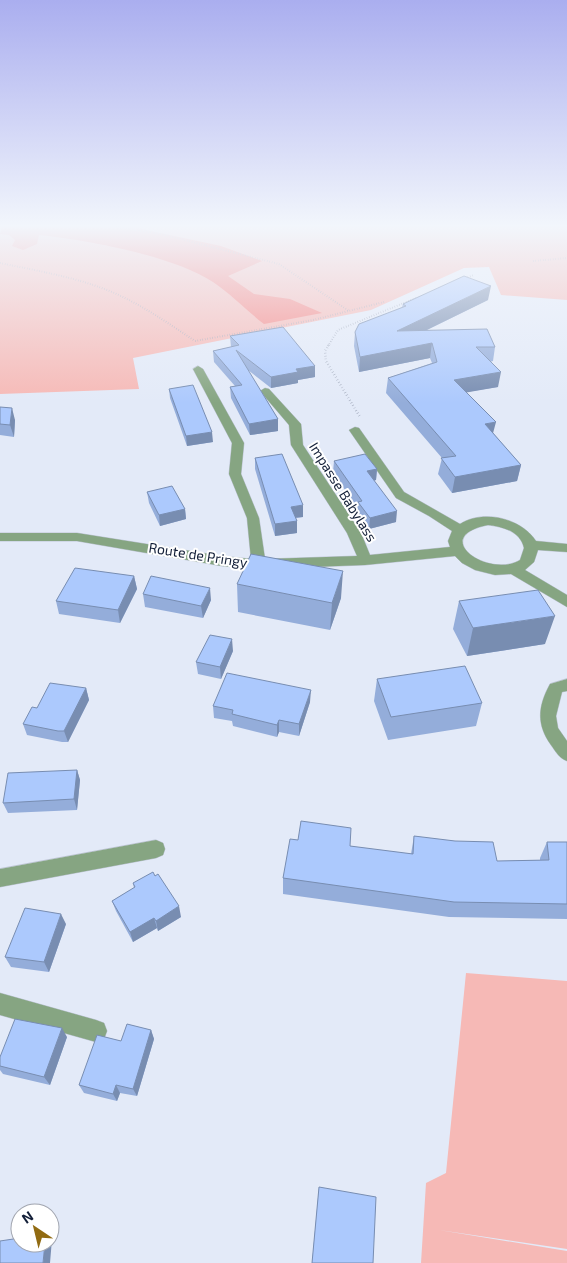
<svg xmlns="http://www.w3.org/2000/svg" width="567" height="1263" font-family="'Exo 2',sans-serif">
  <rect width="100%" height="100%" fill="#e3eaf8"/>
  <path fill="#f6b9b6" d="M0,226h567v74l-66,-5 -12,-28 -25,1 -93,42 -238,48 6,31 -139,5z
    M466,973l101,8v268l-128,-19 128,21v12h-146l5,-80 20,-10z"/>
  <path fill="#f68684" d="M2,226h125l94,20 41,15 -34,15 26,18 36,5 32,14 -58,11c-17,-13 -33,-30 -51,-42 -39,-26 -126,-42 -174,-47l-2,9 -14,6 -11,-4 3,-6 -6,-5 -9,-1z"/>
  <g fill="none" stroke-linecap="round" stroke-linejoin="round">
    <g stroke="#bec5d5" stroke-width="1">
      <path id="minor" d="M198,366l5,3 41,74 -3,31 18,44 6,41 92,-3 -10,-23 -56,-88 -2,-20 -29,-34 5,-3 4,1 32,35 2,21 58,88 9,22 80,-8 -2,-6 4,-10 -23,-15 -33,-18 -47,-68 6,-3 4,1 45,64 56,32c23,-15 61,-6 76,17l31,3v8l-29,-2 -4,12 -9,8 42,25v12l-56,-33 -16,1 -20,-5 -13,-7 -7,-7 -90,9 -107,4 -36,-3 -145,-25h-77v-8h77l145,23 29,3 -4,-41 -18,-44 3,-31 -39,-74zM488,525c15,2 32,6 36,23l-4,12c-31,19 -92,-23 -32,-35z
        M567,679v12l-5,1 -6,24 2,12 9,13v20c-8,-3 -11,-9 -16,-16 -15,-21 -13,-39 -1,-61z
        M156,840l7,3 2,6 -2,6 -7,3 -156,29v-18z
        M0,993l96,27 8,3 3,8 -3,8 -8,3 -96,-27z"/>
    </g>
    <path stroke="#9ba3b5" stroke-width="2" stroke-dasharray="0.5 2" stroke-linecap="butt" d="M111,226l50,8 118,30 70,47
      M533,261l34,-3
      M0,263c38,8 76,14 112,29 30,13 56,31 83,49l118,-21 71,-18
      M463,279l11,-4
      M328,346l10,-16 78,-32"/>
    <path stroke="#9ba3b5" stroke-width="2.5" stroke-dasharray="0.5 2.5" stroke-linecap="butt" d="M329,345l-4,6 1,10 34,56"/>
    <use href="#minor" fill="#86a582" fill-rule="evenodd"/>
  </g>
  <path fill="#94adda" d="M488,300l-61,30 68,17 -2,14 -3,1 8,25 -32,5 27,41 28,32 -4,16 -65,12 -14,-19 4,-16 -56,-65 2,-15 44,-15 -2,-5 -71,14 -5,-26 1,-14 47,-25 1,-3z
    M230,336l85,30v11l-17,3v3l-27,5 -23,-18 30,49v12l-28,4 -19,-37 -1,-11 5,-1 -21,-24 -1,-11 18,-4z
    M169,389l44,53 -26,4 -17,-48z
    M0,407l15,13 -1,17 -14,-2z
    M255,458l48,59 -7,1 1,3v12l-22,3 -20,-67z
    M334,461l43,8 -1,11 -2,1 22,41 -27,7 -12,-15v-6l-24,-36z
    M147,492l38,17 1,10 -26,7 -11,-23z
    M134,576l3,13 -17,34 -61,-9 -3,-13z
    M237,584l104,14 -11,32 -92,-18z
    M143,594l68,6 -8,18 -58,-11z
    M459,601l86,43 -78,12 -14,-27z
    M233,651l-12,28 -23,-5 -2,-12z
    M377,679l105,24 -6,23 -88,14 -14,-39z
    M86,688l3,12 -21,42h-6l-35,-7 -4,-11 14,-16z
    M310,702l-11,34 -20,-4 -2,5 -44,-11 -1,-5 -18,-3 -1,-12z
    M77,770l3,10 -3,30 -69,3 -5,-10z
    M414,836l83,25 43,-1v-2l7,-16h20v77l-118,-2 -166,-23v-16l15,-38 113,14z
    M133,883l48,34 -23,14 -1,-3 -24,14 -17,-31 -4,-10 22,-13z
    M66,924l-17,48 -38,-5 -6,-10z
    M151,1030l3,9 -17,57 -17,-3 -3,8 -33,-8 -5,-8 42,-44z
    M67,1037l-17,48 -47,-11 -3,-4v-13z
    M319,1187l54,76h-61z"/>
  <path fill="#788db1" d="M491,286l-3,14 -92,45 1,-14z
    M432,343l-2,15 -71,14 1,-15z
    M315,366v11l-17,3v3l-27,5v-11l25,-8z
    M501,372l-3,15 -46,8 2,-15z
    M12,408l3,12 -1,17 -4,-12z
    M278,419v12l-28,4 -1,-11z
    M496,422l-4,15 -7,-13z
    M212,432l1,10 -26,4 -1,-10z
    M521,465l-4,16 -65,12 3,-16z
    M377,469l-1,11 -10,2 1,-11z
    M303,505v12l-12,1v-11z
    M185,509l1,10 -26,7 -1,-11z
    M397,511l-1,11 -27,7 1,-11z
    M297,521v12l-22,3v-12z
    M343,571l-2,27 -11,32 2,-27z
    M134,576l3,13 -17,34 -2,-13z
    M210,588l1,12 -8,18 -2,-12z
    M555,616l-10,28 -78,12 6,-28z
    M232,639l1,12 -12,28 -1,-12z
    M86,688l3,12 -21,42 -4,-11z
    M311,690l-1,12 -11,34v-12z
    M279,720v12l-2,5v-12z
    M77,770l3,10 -3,30 -3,-11z
    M179,906l2,11 -23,14 -2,-10z
    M61,914l5,10 -17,48 -5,-10z
    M154,918l3,10 -24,14 -3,-10z
    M62,1028l5,9 -17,48 -6,-8z
    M151,1030l3,9 -17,57 -4,-7z
    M116,1085l4,8 -3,8 -4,-7z
    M50,1238l2,1 -2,24h-7l2,-20h5z"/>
  <path fill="#acc9fd" stroke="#788db1" d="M464,276l27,10 -94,45 90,-2 8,18h-19l25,25 -47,8 42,42 -11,2 36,41 -66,12 -14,-19 15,-2 -68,-78 49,-16 -5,-19 -72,14 -5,-25 4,-8 47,-18 -3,-2z
    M283,327l32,39 -19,3 2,3 -27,5 -35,-27 42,69 -29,5 -19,-37 12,-2 -29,-34 26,-6 -9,-9z
    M193,385l19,47 -26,4 -17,-47z
    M0,407l12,1 -2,17 -10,-1z
    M282,454l21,51 -12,2 6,14 -22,3 -20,-66z
    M365,454l12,15 -10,2 30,40 -27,7 -12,-16 4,-1 -28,-40z
    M172,486l13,23 -26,6 -12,-23z
    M251,554l92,17 -11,32 -95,-19z
    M75,568l59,8 -16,34 -62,-9z
    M151,576l59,12 -9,18 -58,-12z
    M538,590l17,26 -82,12 -14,-27z
    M210,635l22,4 -12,28 -24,-5z
    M465,666l17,37 -91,14 -14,-38z
    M227,673l84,17 -12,34 -20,-4 -2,5 -45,-11 1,-4 -20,-4z
    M50,683l36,5 -22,43h-6l-35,-7 9,-17 5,1z
    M77,770l-3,29 -71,4 5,-30z
    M301,821l50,7 -1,18 63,8 1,-18 41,5 38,1 4,19 52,-1 -2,-18h20v62l-113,-2 -171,-24 7,-39 8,1z
    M153,872l2,4 3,-2 21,32 -23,15 -2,-3 -24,14 -18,-31 23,-14 -2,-4z
    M25,908l36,6 -17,48 -39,-5z
    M15,1019l47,9 -18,49 -44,-11v-9z
    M127,1024l24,6 -18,59 -17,-4 -3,9 -34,-9 18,-50 24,6z
    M319,1187l57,10 -3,66h-61z
    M20,1238v5h25l-2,20h-43v-22z"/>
  <linearGradient id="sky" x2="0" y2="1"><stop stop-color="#aaaeef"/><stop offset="0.56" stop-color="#f2f6fc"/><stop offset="1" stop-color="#f2f6fc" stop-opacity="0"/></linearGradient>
  <rect width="567" height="403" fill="url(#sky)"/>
  <g text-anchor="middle" stroke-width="4" stroke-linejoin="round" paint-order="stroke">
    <g font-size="14" fill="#131f38" stroke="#fff">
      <text transform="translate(343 492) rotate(58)" y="5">Impasse Babylass</text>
      <text transform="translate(198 555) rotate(9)" y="5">Route de Pringy</text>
    </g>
  </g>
  <g transform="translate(35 1228) rotate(325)"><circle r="24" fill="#ffffff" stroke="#a1a5af"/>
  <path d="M0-4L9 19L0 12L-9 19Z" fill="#916b12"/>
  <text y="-8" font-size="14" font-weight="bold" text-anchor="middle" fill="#131f38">N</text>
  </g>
</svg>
